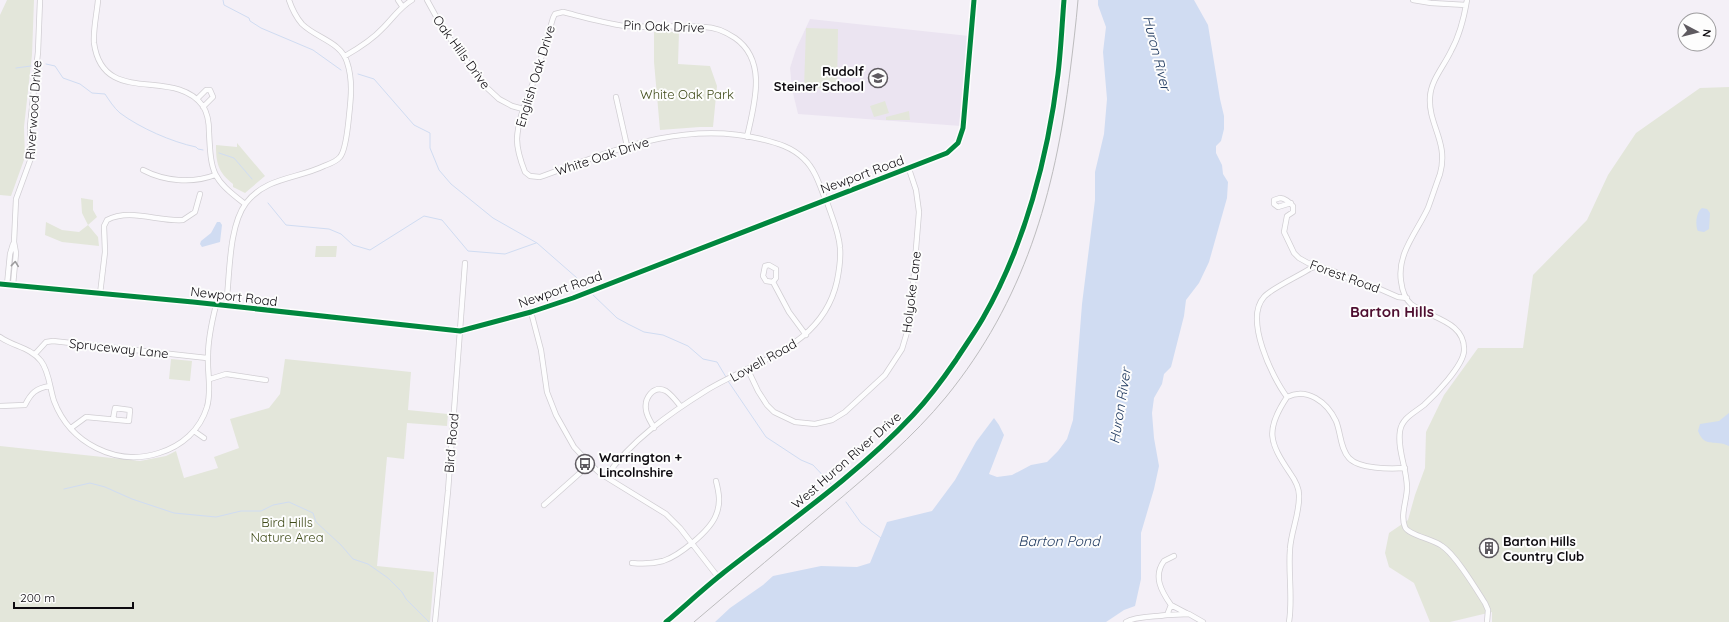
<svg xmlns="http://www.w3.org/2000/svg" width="1729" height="622" font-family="Quicksand,sans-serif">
  <rect width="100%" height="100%" fill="#f4f0f7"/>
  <path fill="#ebe4f1" d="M810,19l159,17 -8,90 -163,-12 -6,-25 -2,-21 6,-19z"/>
  <path fill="#e3e6da" d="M7,0h27l-2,55 -8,72 1,30 -14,39 -11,-1v-180z
    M806,28l32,1 -1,60 -33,-1z
    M654,32h25l-1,32 32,2 7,20 -4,41h-13l-40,3 -6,-68z
    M1729,87v535h-237v-10l-42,10h-20l-16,-39 -25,-16 -4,-14 4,-20 19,-13 7,-25 10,-27 1,-36 18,-37 34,-47h45l10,-73 54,-55 21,-45 28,-42 64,-45z
    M885,101l4,12 -15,4 -4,-11z
    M909,111l1,9h-24v-3z
    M237,143l28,33 -20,17 -12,-6v-3c-15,-12 -17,-21 -17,-39l21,2z
    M81,198l12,2v10l4,7 -9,8 10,12 1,9 -37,-4 -17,-7 1,-13 16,8 17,2 9,-7 -6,-12z
    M316,246h21l-1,11h-21z
    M171,359l21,2 -2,20 -21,-2z
    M285,359l126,13 -3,38 40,4 -1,12 -40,-3 -3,36 -17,-2 -10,109 57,6 -4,50h-430v-176l140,15 26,-5 10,-5 8,27 34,-10 -4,-11 25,-9 -9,-29 39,-11 11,-14z"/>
  <path fill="#d0dcf2" d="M1098,0h96l14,25 12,74 4,17v13l-3,12 -5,5v7l6,12 1,9 5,8 -1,16 -18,64 -10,21 -13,17 -2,16 -13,51 -7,7 -2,10 -8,14 -2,15 2,25 5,28 -5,23 -13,44v46l-6,27 -11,4 -18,12h-391l15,-14 33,-23 10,-9 48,-10 36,1 13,-4 17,-41 45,-11 23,-31 21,-38 18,-24 5,7 5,10 -15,39 8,3 15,-2 19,-10 16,-3 11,-11 9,-12 6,-19 9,-116 13,-104v-28l9,-38 3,-35 -4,-47 3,-25 -8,-22z
    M1702,208l5,1 3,4 -1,16 -5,3 -6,-1c-3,-5 -2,-19 4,-23z
    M217,222h3l2,3 -2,17 -18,5 -2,-3 1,-3 10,-8z
    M1729,413v33c-14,-7 -24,3 -31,-15l2,-7 19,-3z"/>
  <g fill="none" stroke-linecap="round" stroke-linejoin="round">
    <path stroke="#d0dcf2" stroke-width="1" d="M223,0l1,5 25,13 1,3 11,7 52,22 28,20
      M46,64l9,2 8,12 17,6 12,9 13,1c4,6 9,14 15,19 20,15 52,29 76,34l2,2 5,1
      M16,68l15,-2
      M358,74l16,5 40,46 16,8v15l9,22 12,14 42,34 44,25 40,35 12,12
      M219,153l15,5 18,21
      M268,203l18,22 43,4 12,5 12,11 17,5 54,-34 18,4 26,31 37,3 31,-11
      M591,293l26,25 11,6 16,8 19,3 25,11 15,13 14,3 9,15
      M728,381l38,56 35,23 12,5 19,20
      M64,489l26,-6 15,4 27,12 42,14 42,4 25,-6h20l12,-6 16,-3 24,11 3,9 25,23 12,14 15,5 20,14 14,14 4,7 23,23
      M846,502l15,21 20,15"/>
    <g stroke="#d1ced3" stroke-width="6">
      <path id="minor" d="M98,0c-1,13 -5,29 -4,43 9,65 80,23 109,63 5,8 6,17 6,26 2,41 3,47 36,72
        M398,0l4,6
        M427,0l16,29 42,57 14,13 13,7 11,3
        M1413,0l18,3 35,2
        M1467,0c-3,18 -7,35 -16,51 -7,15 -20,29 -21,46 -2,28 19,45 10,77 -4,11 -8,23 -12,34 -11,24 -31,45 -27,73 1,8 4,18 10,23 18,14 55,17 53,47 -1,15 -29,44 -40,54 -10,8 -22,13 -24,26 -3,19 7,37 7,57 0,12 -7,27 -2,39 3,8 28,12 37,19 14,9 34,43 43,57l3,7 -1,12
        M345,56c14,-8 27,-16 38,-28 10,-10 17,-21 29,-28
        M616,97l11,49
        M197,99l9,-9h4l3,7 -10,10
        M747,137c7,-32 21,-76 -12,-99 -9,-6 -20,-11 -31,-11 -26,-2 -52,1 -79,-1 -21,-3 -42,-9 -62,-14l-8,2 -2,4c-6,21 -12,42 -19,62 -7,20 -16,38 -17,59 0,12 4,23 8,33l5,4 10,1c72,-26 142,-57 221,-38 16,4 31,8 43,20 11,10 16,27 21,40
        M143,170c21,11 49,14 72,5
        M1291,203l-13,4 -4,-3v-4l6,-2c5,0 9,4 13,8v6l-6,4 -3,16 10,21 5,5 9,5 25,8 20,9 20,6 25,11 9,1
        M773,282l-7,-1 -3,-5 2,-10 4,-1 7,4v9l-3,4 16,30 17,23
        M0,284l193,18 267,29 71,-19 42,-14 374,-145 11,-10 5,-15 11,-128
        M7,285l3,-31 3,-10
        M13,285l3,-32 -2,-11 2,-43 15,-41 -1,-32 8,-74 2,-52
        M100,294l5,-42 -1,-26 3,-6c23,-12 52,2 76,0l12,-8 5,-18
        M226,306c4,-29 2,-79 20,-103 20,-26 51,-24 78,-37 5,-2 12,-4 16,-9 6,-7 8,-31 9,-41 2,-18 4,-36 -2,-54 -6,-20 -31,-24 -45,-38 -6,-7 -10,-15 -13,-24
        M531,312l10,38 6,42 9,23 18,32 16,17 11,10 65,40 14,14 38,49
        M0,337c14,10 30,10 41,24 8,10 9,28 13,40 16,42 62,66 105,52 23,-7 41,-23 48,-46 5,-18 0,-34 1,-51 0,-18 4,-35 8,-51
        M35,354l11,-12 7,-1 154,17
        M748,370l10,21 9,14 7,7 21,10 20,2 17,-4 13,-8 40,-37 17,-26 8,-27 9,-110 -3,-22 -7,-21
        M210,379l16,-5 40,6
        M1287,397c20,-10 40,5 49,24 5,12 4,27 13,37 10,11 41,11 56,10
        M0,406l25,-1c6,-12 11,-17 25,-19
        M71,428l15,-11 43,4 1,-11 -15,-2 -2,11
        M654,428c-3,-6 -7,-11 -8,-18 -2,-11 7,-26 20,-19 6,4 11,11 15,16
        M194,431l10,7
        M606,477c24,-36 64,-64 101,-87 50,-30 116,-44 130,-109 2,-10 4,-22 3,-33 -1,-17 -9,-33 -14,-49
        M544,505l46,-41
        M632,563c10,1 20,1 31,-2 16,-5 47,-30 53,-46 5,-12 3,-22 0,-34
        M1171,605l17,9
        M1167,615l22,-1 14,8
        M435,622l13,-131 17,-228
        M666,622c19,-16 37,-33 56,-48 65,-51 134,-98 191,-159 16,-17 30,-36 43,-55 9,-14 19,-28 27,-42 42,-73 65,-162 75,-244 3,-25 4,-50 6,-74
        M1126,622c10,-6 28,-5 41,-7l4,-10c-10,-14 -18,-29 -7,-44l10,-5
        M1289,622c4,-24 -1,-49 1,-73 1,-18 10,-36 9,-54 0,-8 -4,-15 -9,-22 -21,-31 -25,-43 -3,-76 -15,-20 -43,-78 -23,-100 6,-8 37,-22 47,-29l7,-2"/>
    </g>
    <use href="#minor" stroke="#fdfdfe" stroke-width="4.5"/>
    <path stroke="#bdbcbe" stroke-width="1" d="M694,622c47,-40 94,-79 141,-119 39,-33 78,-66 111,-106 78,-96 109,-203 124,-325 3,-24 6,-48 8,-72"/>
    <g stroke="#fdfdfd" stroke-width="8">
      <path id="cycleway" d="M0,284l193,18 267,29 71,-19 42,-14 374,-145 11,-10 5,-15 11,-128
        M666,622c19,-16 37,-33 56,-48 65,-51 134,-98 191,-159 16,-17 30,-36 43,-55 9,-14 19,-28 27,-42 42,-73 65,-162 75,-244 3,-25 4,-50 6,-74"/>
    </g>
    <use href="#cycleway" stroke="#00873e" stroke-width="5"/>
  </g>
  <defs><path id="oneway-chevron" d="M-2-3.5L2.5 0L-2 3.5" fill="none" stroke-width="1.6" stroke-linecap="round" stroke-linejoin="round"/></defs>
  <use stroke="#9d9c9e" href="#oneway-chevron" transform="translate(15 264) rotate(-84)"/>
  <defs>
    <g id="school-ring" transform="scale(1)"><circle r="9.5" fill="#fdfdfd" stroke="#5e5a60" stroke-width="1.5"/><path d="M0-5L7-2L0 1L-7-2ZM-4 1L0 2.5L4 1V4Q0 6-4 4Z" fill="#5e5a60"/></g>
    <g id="bus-ring" transform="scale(1)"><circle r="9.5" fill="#fdfdfd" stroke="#5e5a60" stroke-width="1.5"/><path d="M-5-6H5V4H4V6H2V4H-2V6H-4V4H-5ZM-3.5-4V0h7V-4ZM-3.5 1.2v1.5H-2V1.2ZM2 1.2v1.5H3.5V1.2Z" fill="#5e5a60"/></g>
    <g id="building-ring" transform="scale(1)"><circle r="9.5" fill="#fdfdfd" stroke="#5e5a60" stroke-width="1.5"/><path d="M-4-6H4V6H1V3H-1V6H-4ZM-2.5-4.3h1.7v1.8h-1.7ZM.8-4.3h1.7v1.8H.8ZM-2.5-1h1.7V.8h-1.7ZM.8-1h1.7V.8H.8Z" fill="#5e5a60"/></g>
  </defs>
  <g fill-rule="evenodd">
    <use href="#school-ring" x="878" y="78"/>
    <use href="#bus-ring" x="585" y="464"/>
    <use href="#building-ring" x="1489" y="548"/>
  </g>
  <g text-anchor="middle" stroke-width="4" stroke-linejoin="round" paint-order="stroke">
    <g font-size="13" fill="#0d0a0f" stroke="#fdfdfd">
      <text transform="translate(664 26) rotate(2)" y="5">Pin Oak Drive</text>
      <text transform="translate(462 52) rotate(54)" y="5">Oak Hills Drive</text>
      <text transform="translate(535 76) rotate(-73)" y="5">English Oak Drive</text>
      <text transform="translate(33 110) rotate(-86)" y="5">Riverwood Drive</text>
      <text transform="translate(602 156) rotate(-18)" y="5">White Oak Drive</text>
      <text transform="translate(862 174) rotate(-20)" y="5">Newport Road</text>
      <text transform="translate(1345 276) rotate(20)" y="5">Forest Road</text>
      <text transform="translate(560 289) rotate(-19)" y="5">Newport Road</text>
      <text transform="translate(911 292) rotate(-83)" y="5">Holyoke Lane</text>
      <text transform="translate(234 296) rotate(7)" y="5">Newport Road</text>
      <text transform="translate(119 348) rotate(6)" y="5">Spruceway Lane</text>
      <text transform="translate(763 360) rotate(-29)" y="5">Lowell Road</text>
      <text transform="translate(451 443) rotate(-85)" y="5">Bird Road</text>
      <text transform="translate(846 460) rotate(-41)" y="5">West Huron River Drive</text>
    </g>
    <g font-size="13" font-weight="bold" fill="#0d0a0f" stroke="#fdfdfd" text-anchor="start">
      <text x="864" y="76" text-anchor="end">Rudolf<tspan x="864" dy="15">Steiner School</tspan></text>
      <text x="599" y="462">Warrington +<tspan x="599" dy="15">Lincolnshire</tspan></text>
      <text x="1503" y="546">Barton Hills<tspan x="1503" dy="15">Country Club</tspan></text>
    </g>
    <g font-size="13" fill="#3f4a18" stroke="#fdfdfd">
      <text x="687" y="99">White Oak Park</text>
      <text x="287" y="527">Bird Hills<tspan x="287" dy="15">Nature Area</tspan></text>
    </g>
    <g font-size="14" font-style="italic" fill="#203a60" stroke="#fdfdfd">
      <text transform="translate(1157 53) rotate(76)" y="5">Huron River</text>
      <text transform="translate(1120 406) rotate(-81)" y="5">Huron River</text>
      <text x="1059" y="546">Barton Pond</text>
    </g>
    <g font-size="15" font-weight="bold" fill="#4e0e30" stroke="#fdfdfd">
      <text x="1392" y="317">Barton Hills</text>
    </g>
  </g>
  <g transform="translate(1697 32) rotate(97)"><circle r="19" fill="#fdfdfd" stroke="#9d9c9e"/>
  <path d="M0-3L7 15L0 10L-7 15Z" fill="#5e5a60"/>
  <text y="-6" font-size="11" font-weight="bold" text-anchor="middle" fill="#0d0a0f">N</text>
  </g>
  <path d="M14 602v6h119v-6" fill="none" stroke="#0d0a0f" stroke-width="2"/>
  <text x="20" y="602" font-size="12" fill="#0d0a0f" stroke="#fdfdfd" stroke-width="3" paint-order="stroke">200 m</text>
</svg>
